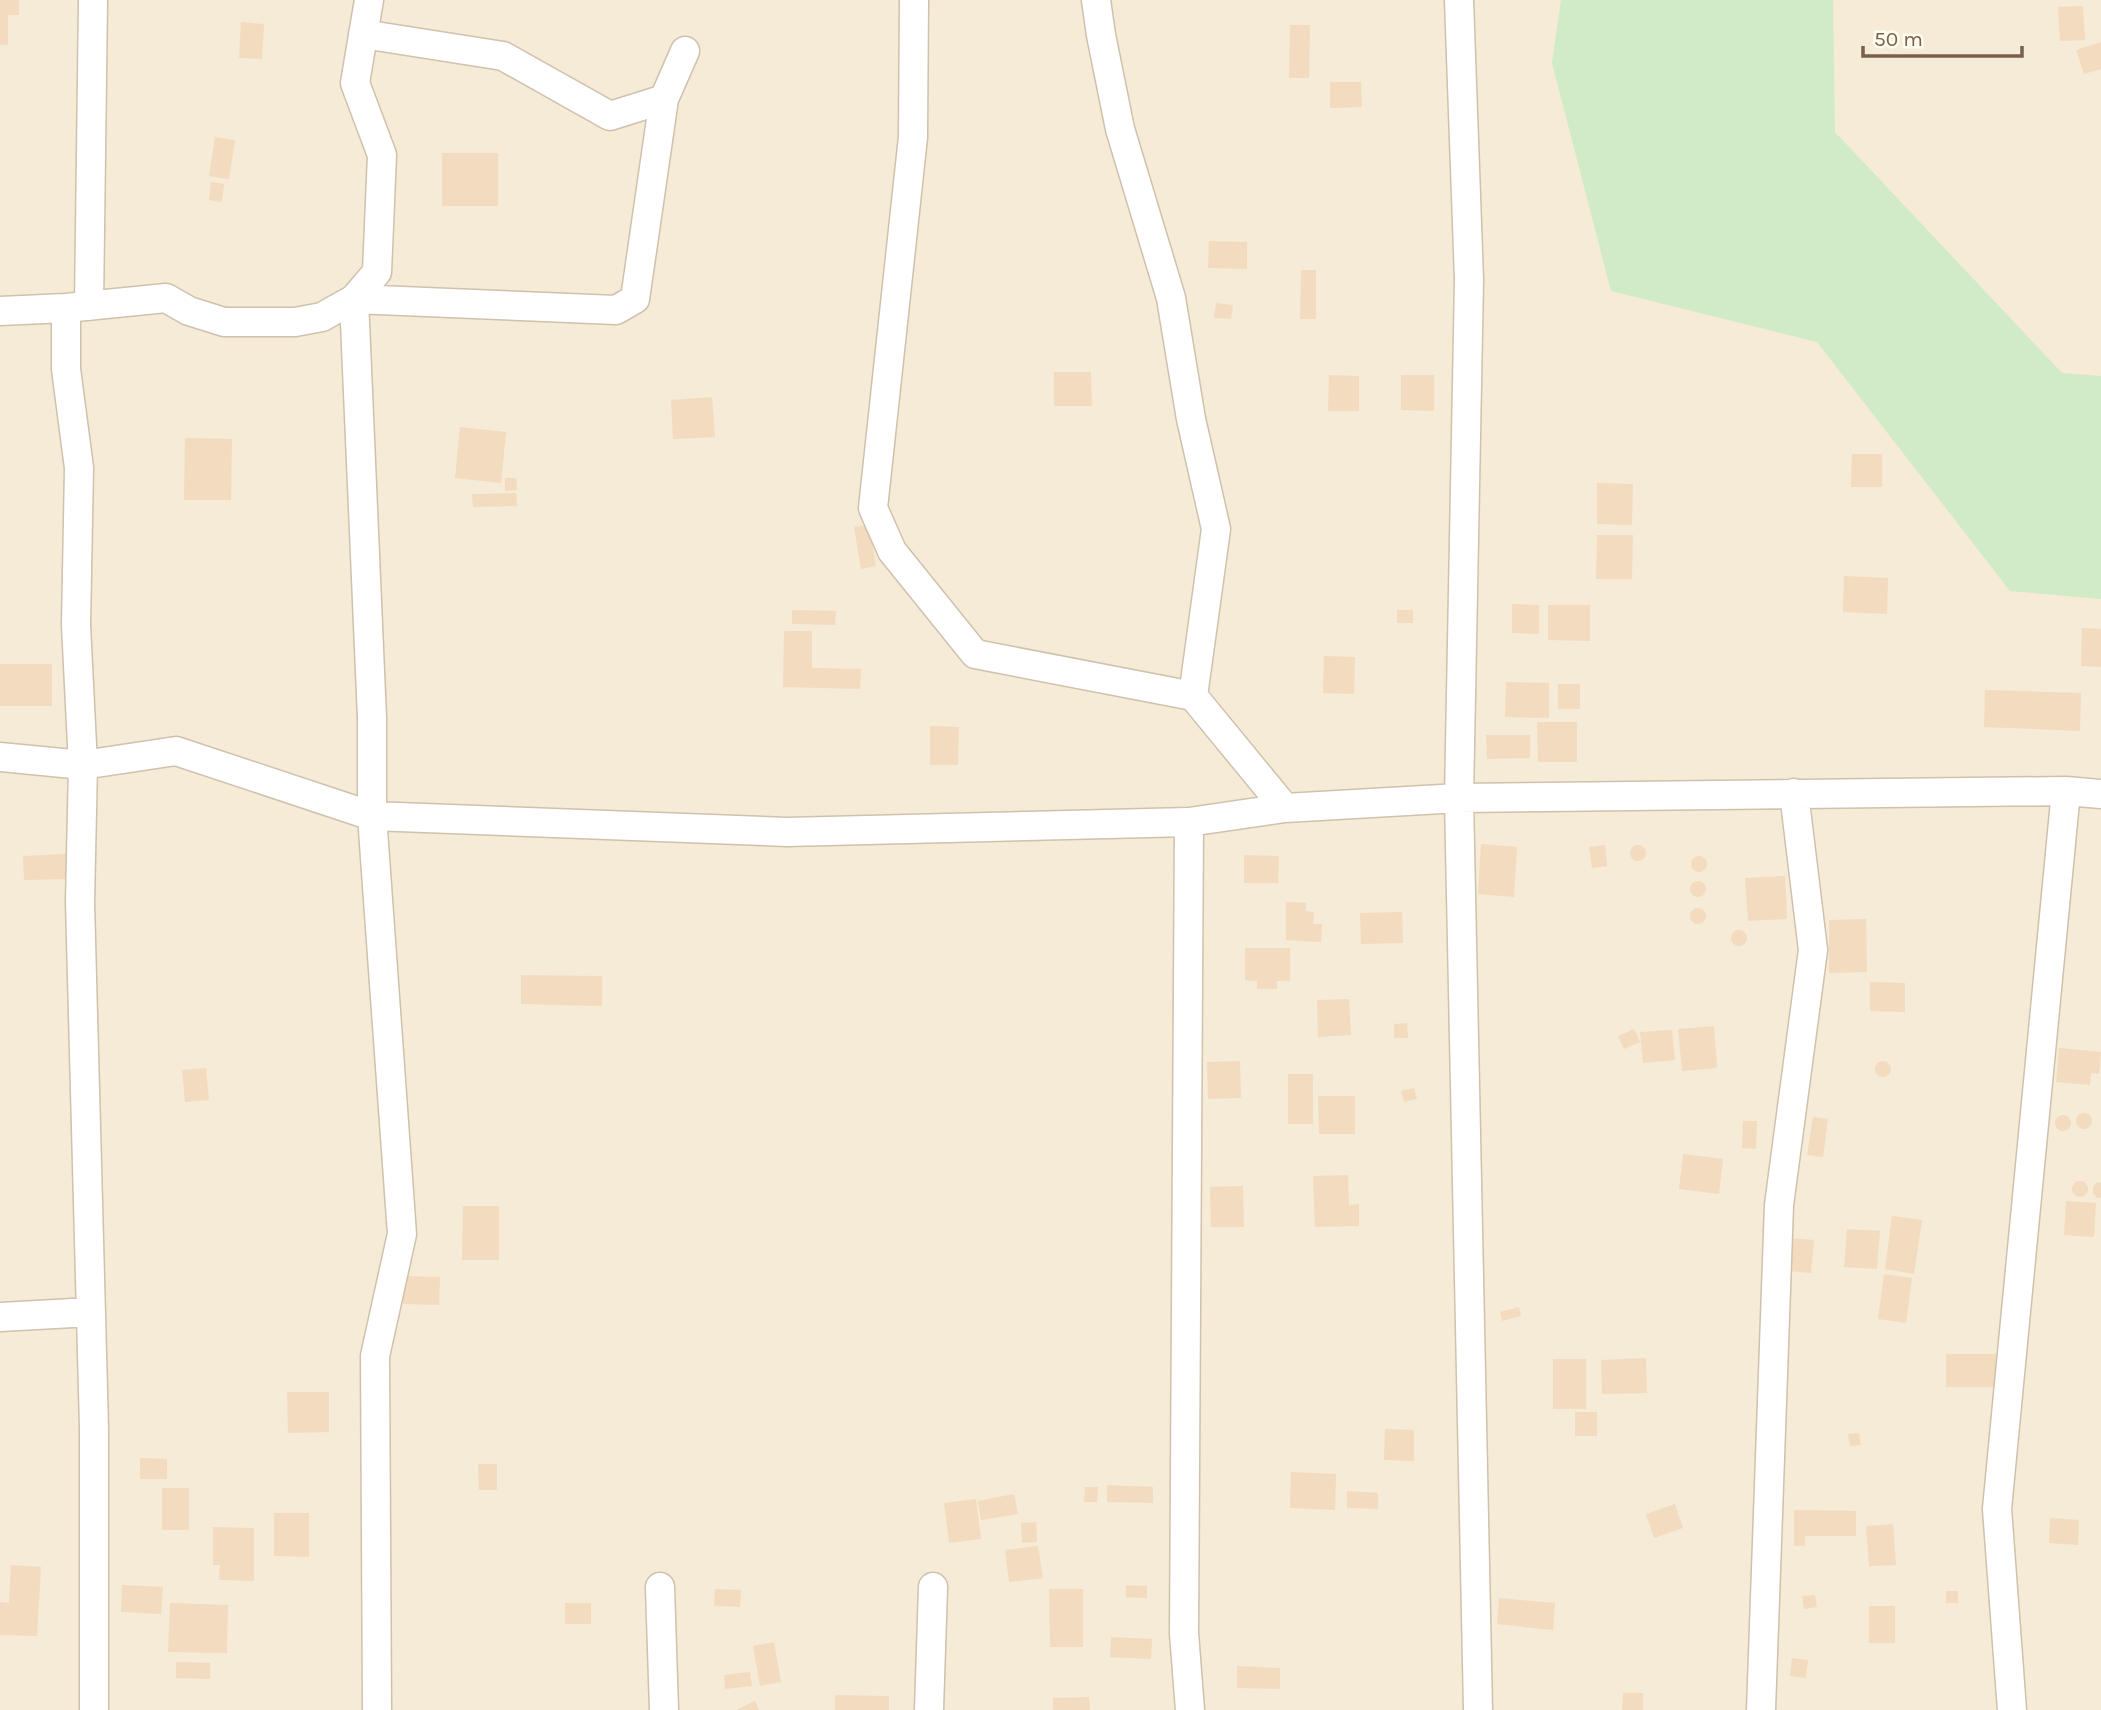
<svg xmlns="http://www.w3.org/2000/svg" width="2101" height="1710" font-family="Karla,sans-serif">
  <rect width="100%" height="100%" fill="#fdf8e8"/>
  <path fill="#f5ebd6" d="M0,0h2101v1710h-2101z"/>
  <path fill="#d0ebc6" d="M1561,0h272l2,132 227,241 39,3v223l-91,-8 -193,-249 -206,-51 -59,-228z"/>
  <path fill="#f3dbbf" d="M0,0h19v15h-11v30h-8z
    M2083,6l2,34 -25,1 -2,-34z
    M241,22l23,2 -2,35 -23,-1z
    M1290,25h20l-1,53h-20z
    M2101,42v27l-17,5 -8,-24z
    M1330,82h31l1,25 -32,1z
    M215,137l20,3 -6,39 -20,-3z
    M442,153h56v53h-56z
    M211,182l13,2 -2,18 -13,-2z
    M1209,241l38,1v27l-39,-1z
    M1301,270h15v49h-16z
    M1216,303l17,2 -2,14 -17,-1z
    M1054,372h37l1,34h-38z
    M1329,375l30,1v35h-31z
    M1401,375h33v36l-33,-1z
    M712,397l3,40 -42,2 -2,-39z
    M460,427l46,5 -5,51 -46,-5z
    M185,438l47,1 -1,61h-47z
    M1852,454h30v33h-31z
    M505,478h11l1,12 -12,1z
    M1597,483l36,1 -1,41 -35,-1z
    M516,493l1,13 -44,1 -1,-13z
    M869,525l7,41 -15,3 -7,-42z
    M1597,535h36l-1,44h-36z
    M1844,576l44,2 -1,36 -44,-2z
    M1512,604l27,1v29l-27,-1z
    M1548,605h42v36l-42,-1z
    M792,610l44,1 -1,14 -43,-1z
    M1397,610h16v13h-16z
    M2082,628l19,1v38l-20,-1z
    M784,631h28v37l49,1 -1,20 -77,-2z
    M1324,656l31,1 -1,37 -31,-1z
    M0,664h52v42h-52z
    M1506,682l43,1v35l-44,-1z
    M1558,684h22v25h-22z
    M1985,690l96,3 -1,38 -96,-4z
    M1537,722h40v40h-39z
    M930,726l29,1 -1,38h-28z
    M1486,735h44v23l-43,1z
    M1481,844l36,3 -3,50 -36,-3z
    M1605,845l2,21 -15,2 -3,-21z
    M1630 853a8 8 0 1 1 16 0a8 8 0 1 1-16 0Z
    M67,854v25l-43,1 -1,-24z
    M1244,855l35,1 -1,27h-34z
    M1691 864a8 8 0 1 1 16 0a8 8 0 1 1-16 0Z
    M1785,876l2,43 -39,2 -3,-43z
    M1690 889a8 8 0 1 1 16 0a8 8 0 1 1-16 0Z
    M1286,902l20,1v8l8,1 -1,12h9l-1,18 -35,-2z
    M1690 916a8 8 0 1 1 16 0a8 8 0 1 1-16 0Z
    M1402,912l1,31 -42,1 -1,-31z
    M1866,919l1,53 -38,1v-53z
    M1731 938a8 8 0 1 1 16 0a8 8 0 1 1-16 0Z
    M1245,948h45v33h-13v8h-20v-8l-12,-1z
    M521,975l81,1v30l-81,-2z
    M1870,982l35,1v29l-35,-1z
    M1349,999l2,36 -33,2 -1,-37z
    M1407,1023l1,15h-14v-14z
    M1714,1026l3,42 -35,3 -4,-42z
    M1634,1029l6,13 -16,7 -6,-13z
    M1672,1030l3,30 -32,3 -3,-31z
    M2059,1048l42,4 -2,22 -8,-1 -1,12 -34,-3z
    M1240,1061l1,37 -33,1 -1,-37z
    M1875 1069a8 8 0 1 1 16 0a8 8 0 1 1-16 0Z
    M206,1068l3,32 -24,2 -3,-32z
    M1288,1074h25v50h-25z
    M1414,1088l3,11 -13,3 -3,-11z
    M1318,1096h37v38h-36z
    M2076 1121a8 8 0 1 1 16 0a8 8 0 1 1-16 0Z
    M2055 1123a8 8 0 1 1 16 0a8 8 0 1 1-16 0Z
    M1813,1117l15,2 -5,38 -16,-2z
    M1743,1121h14l-1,28 -14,-1z
    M1683,1154l40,5 -4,35 -40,-5z
    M1348,1175l1,30 10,-1v22l-44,1 -2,-51z
    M2072 1189a8 8 0 1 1 16 0a8 8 0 1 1-16 0Z
    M2098,1182l3,1v15h-4l-4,-5v-7z
    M1243,1186l1,41h-33l-1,-40z
    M2066,1201l30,2 -2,34 -30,-2z
    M463,1206h36v54h-37z
    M1892,1216l30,4 -8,54 -29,-5z
    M1847,1229l33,2 -3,38 -33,-2z
    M1790,1238l24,2 -3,33 -23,-2z
    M1884,1274l28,4 -6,45 -28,-4z
    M403,1276l37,1 -1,28 -36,-1z
    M1519,1307l2,9 -19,5 -2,-9z
    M1946,1354h54v33h-54z
    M1646,1358l1,35 -45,1 -1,-34z
    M1553,1359h33v50h-33z
    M287,1392h42v40l-41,1z
    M1575,1412h22v24h-22z
    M1385,1429l29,1v31l-30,-1z
    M1859,1433l2,12 -11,1 -2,-12z
    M140,1458l27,1v20h-27z
    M478,1464h19v26h-18z
    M1291,1472l45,2 -1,36 -45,-2z
    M1107,1485l46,2v16l-46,-1z
    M1085,1487h13l-1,15h-13z
    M162,1488h27v42h-27z
    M1347,1491l31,2v16l-31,-1z
    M1014,1494l4,20 -37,6 -3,-19z
    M976,1499l5,40 -32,4 -5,-40z
    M1675,1504l8,24 -29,10 -8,-24z
    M1794,1510l62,1v25h-51v10h-11z
    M274,1513h35v44l-35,-1z
    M2050,1518l29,2 -1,25 -29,-2z
    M1036,1522l1,20 -15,1 -1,-20z
    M1893,1524l3,41 -27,1 -3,-40z
    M213,1527l41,1v53l-35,-1 1,-15h-7z
    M1038,1546l5,32 -34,4 -4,-32z
    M11,1565l30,2 -4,69 -37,-1v-33l9,1z
    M122,1585l41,2 -2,27 -40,-2z
    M1126,1585l21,1v12l-21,-1z
    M715,1589l26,1 -1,17 -26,-1z
    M1049,1589h34v58h-33z
    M1946,1591h12v12h-12z
    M1815,1595l2,12 -13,2 -2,-13z
    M1499,1598l56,5 -2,27 -56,-6z
    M170,1603l58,2 -1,48 -59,-1z
    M565,1603h26v21h-26z
    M1869,1606h26v37h-26z
    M1111,1637l41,2 -1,20 -41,-2z
    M774,1642l7,40 -21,4 -7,-40z
    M1792,1658l16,2 -2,18 -16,-2z
    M176,1662l34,1v16l-34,-1z
    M1237,1666l43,2v21l-43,-1z
    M750,1672l2,14 -27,3 -1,-14z
    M1623,1693h20v17h-21z
    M835,1695l54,1v14h-54z
    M1089,1697l1,13h-37v-12z
    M755,1701l4,9h-23z"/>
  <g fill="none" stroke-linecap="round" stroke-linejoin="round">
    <g stroke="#cfc1ad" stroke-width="31">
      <path id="minor" d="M914,0l-1,137 -40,371 19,43 83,103 218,42 92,112
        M1096,0l5,35 19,94 51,169 20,121 25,110 -23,167
        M1459,0l10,280 -10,518 19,912
        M363,34l140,22 107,60 54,-17 21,-48
        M89,306l4,-306
        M66,308v61l13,99 -3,157 7,140 -3,137 14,526v282
        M0,311l66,-3 100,-10 23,13 35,11h71l27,-5 32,-18 23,-27 5,-117 -27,-72 14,-83
        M0,757l83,8 93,-14 196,65 415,16 402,-10 96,-14 174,-10 607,-7 35,3
        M1189,822l-5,811 6,77
        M0,1317l91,-5
        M660,1587l4,123
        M377,1710l-2,-354 27,-122 -30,-418v-98l-18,-419 262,11 19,-11 29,-200
        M929,1710l4,-123
        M1761,1710l18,-505 34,-255 -19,-157
        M2012,1710l-15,-201 69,-718"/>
    </g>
    <use href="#minor" stroke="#fff" stroke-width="28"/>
  </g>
  <path d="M1863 46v10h159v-10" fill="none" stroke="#78614b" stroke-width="3.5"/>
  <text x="1874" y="46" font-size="21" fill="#78614b" stroke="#fffbef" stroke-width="5" paint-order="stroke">50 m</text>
</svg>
